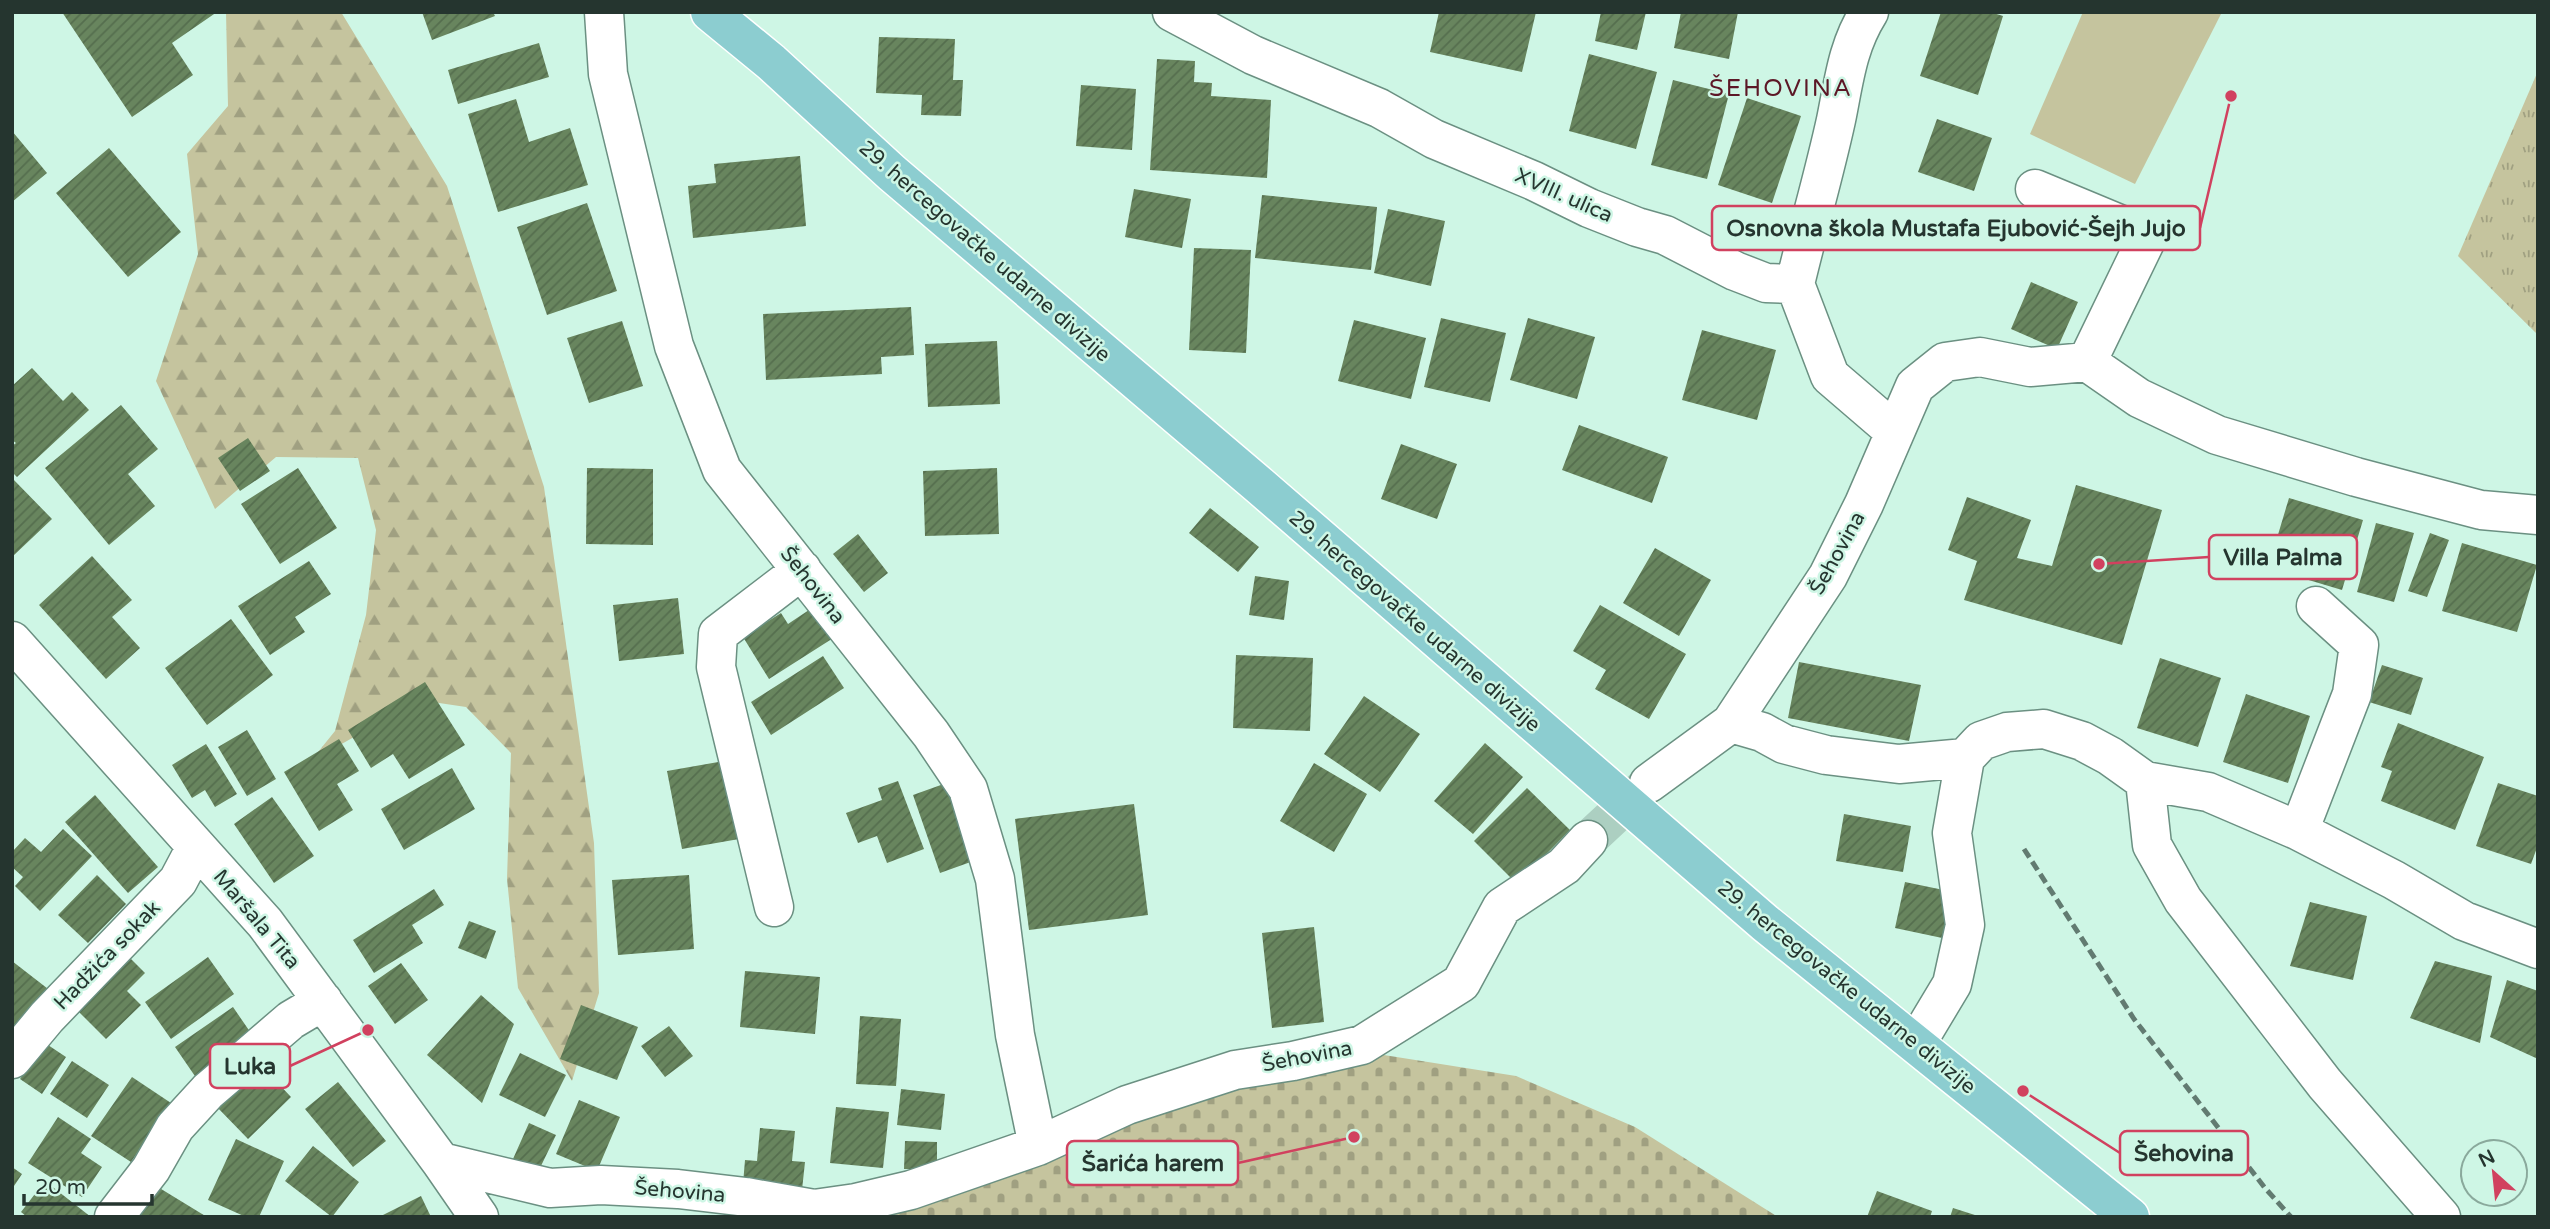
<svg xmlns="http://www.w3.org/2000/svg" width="2550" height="1229" font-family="'Varela Round',sans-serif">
  <defs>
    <pattern id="grass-tufts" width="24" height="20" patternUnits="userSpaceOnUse" patternTransform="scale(1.75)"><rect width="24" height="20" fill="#c5c49e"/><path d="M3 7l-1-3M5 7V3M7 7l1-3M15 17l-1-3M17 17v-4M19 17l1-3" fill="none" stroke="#a0a081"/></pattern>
    <pattern id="forest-firs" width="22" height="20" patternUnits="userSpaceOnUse" patternTransform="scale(1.75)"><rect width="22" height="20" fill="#c5c49e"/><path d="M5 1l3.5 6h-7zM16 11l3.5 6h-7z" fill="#a0a081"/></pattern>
    <pattern id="cemetery-stones" width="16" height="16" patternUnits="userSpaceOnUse" patternTransform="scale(1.75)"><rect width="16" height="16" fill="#c5c49e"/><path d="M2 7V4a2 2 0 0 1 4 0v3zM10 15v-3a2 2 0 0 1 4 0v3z" fill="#a0a081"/></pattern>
    <pattern id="building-hatch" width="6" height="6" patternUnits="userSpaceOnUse" patternTransform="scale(1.75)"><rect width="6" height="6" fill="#68855e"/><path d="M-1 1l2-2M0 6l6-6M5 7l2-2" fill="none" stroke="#556e4e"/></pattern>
  </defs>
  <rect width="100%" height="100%" fill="#cef6e5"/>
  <path fill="url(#grass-tufts)" d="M2538,71v264l-80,-79z"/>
  <path fill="url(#forest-firs)" d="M226,12h115l106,174 97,301 50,356 5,150 -27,88 -54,-93 -11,-109 4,-126 -45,-46 -47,-7 -109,62 25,-31 31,-116 10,-85 -18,-72 -82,-1 -61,52 -59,-128 42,-127 -11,-100 41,-48z"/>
  <path fill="url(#cemetery-stones)" d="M1365,1052l151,24 119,51 143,90h-929l189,-71z"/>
  <path fill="#c5c49e" d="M2083,12h139l-87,172 -105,-50z"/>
  <path fill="url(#building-hatch)" d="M62,12h155l-45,31 21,32 -61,42z
    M422,12h71l2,4 -63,24z
    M1439,12h97l-14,60 -92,-20z
    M1601,12h45l-9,38 -42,-9z
    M1681,12h57l-9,47 -55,-11z
    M1941,12h49l13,4 -25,79 -58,-19z
    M879,37l76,2 -2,41h10l-2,36 -40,-1 1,-20 -46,-2z
    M539,43l10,34 -91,27 -10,-34z
    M1589,54l68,18 -21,77 -67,-18z
    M1157,59l38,2 -1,21 18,1 -1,13 60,4 -4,78 -117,-8z
    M1673,80l56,14 -22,85 -56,-14z
    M1081,85l55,4 -4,61 -56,-4z
    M1747,98l54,18 -29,87 -54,-18z
    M516,99l13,43 41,-14 18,57 -90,27 -30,-98z
    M1937,119l55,19 -18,53 -56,-19z
    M12,131l35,42 -35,29z
    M109,148l72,84 -53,45 -72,-84z
    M800,156l6,70 -113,12 -5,-52 28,-3 -2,-19z
    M1134,189l57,10 -9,49 -57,-11z
    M1262,195l115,12 -6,63 -116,-12z
    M587,203l30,88 -70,24 -30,-88z
    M1388,209l57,12 -14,65 -57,-13z
    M1194,248l57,2 -5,103 -57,-3z
    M2031,282l47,20 -21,47 -46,-20z
    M911,307l3,48 -33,2 1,17 -116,6 -3,-66z
    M1441,318l65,15 -16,69 -66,-15z
    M1528,318l67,19 -18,62 -67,-19z
    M1354,320l72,18 -15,61 -73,-18z
    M622,321l21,65 -54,17 -22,-65z
    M1702,330l74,20 -19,70 -75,-20z
    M997,341l3,63 -72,3 -3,-63z
    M32,368l31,33 9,-9 17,18 -72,67 -5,-5v-26l4,-3 -4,-3v-54z
    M121,405l37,44 -30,25 27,32 -46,39 -64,-77z
    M1579,425l89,32 -16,46 -90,-33z
    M248,438l22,33 -30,20 -22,-33z
    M1401,444l56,20 -20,55 -56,-20z
    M298,468l39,60 -57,36 -39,-60z
    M587,468l66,1v76l-67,-1z
    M997,468l2,66 -74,2 -2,-65z
    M12,478l40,41 -40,38z
    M2076,485l86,25 -40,135 -158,-45 13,-39 -29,-11 19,-53 64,23 -14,38 35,8z
    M2289,498l74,22 -21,70 -74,-22z
    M1210,508l49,39 -21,25 -49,-39z
    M2376,523l38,10 -20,69 -37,-10z
    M2430,533l19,7 -22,57 -19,-6z
    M858,534l30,39 -24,19 -31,-38z
    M2462,543l75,22 -20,67 -75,-21z
    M1655,548l56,32 -32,56 -56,-33z
    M92,556l40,44 -20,17 28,31 -34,31 -67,-74z
    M309,561l22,33 -36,23 10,15 -35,23 -32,-49z
    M1255,576l34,5 -5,39 -35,-5z
    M678,598l6,56 -65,7 -6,-56z
    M818,604l20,31 -69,44 -26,-42 38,-24 7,11z
    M1600,605l86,49 -37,65 -54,-30 11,-19 -33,-19z
    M231,619l42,56 -66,50 -42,-57z
    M1236,655l77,3 -3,73 -77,-3z
    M823,656l21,32 -73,47 -20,-33z
    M2160,658l61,20 -23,69 -61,-19z
    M1799,662l122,23 -12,56 -121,-23z
    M2382,665l41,13 -12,37 -42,-13z
    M425,682l40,63 -56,34 -16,-25 -22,14 -23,-38z
    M2246,694l64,22 -22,67 -65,-21z
    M1364,696l56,38 -40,58 -56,-38z
    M2398,723l86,34 -29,73 -74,-29 11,-30 -11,-4z
    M247,730l29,49 -29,17 -29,-49z
    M339,739l20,32 -22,13 16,26 -34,21 -35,-59z
    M1485,743l38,34 -50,57 -39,-33z
    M206,744l31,50 -22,13 -10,-17 -13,8 -20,-33z
    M724,761l15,78 -57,10 -15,-78z
    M1314,763l53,31 -33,58 -54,-31z
    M452,768l23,41 -71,41 -23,-41z
    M898,781l26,68 -37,14 -10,-27 -19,7 -12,-30 36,-13 -4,-12z
    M952,781l27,78 -39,14 -27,-78z
    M2498,783l40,13v49l-7,19 -55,-18z
    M1527,788l43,42 -53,54 -43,-43z
    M95,795l63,72 -30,26 -63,-71z
    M272,797l42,59 -40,27 -40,-59z
    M1134,804l14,111 -119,15 -14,-111z
    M1844,814l67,12 -8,46 -67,-11z
    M63,829l29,27 -52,55 -25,-25 8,-9 -11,-10v-15l13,-14 16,14z
    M97,875l29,29 -38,39 -30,-28z
    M689,875l5,74 -76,6 -6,-75z
    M1905,882l53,11 -11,46 -52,-11z
    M434,889l10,16 -32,20 11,18 -49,30 -21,-33z
    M2310,902l57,14 -14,64 -63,-14z
    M469,921l27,10 -10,28 -28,-11z
    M1314,927l10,95 -52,6 -10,-95z
    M127,955l18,18 -18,18 14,14 -35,34 -32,-32z
    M208,957l26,37 -63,45 -26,-37z
    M12,961l40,31 -40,50z
    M2435,961l57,15 -12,67 -70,-25z
    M401,963l27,37 -33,24 -27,-38z
    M745,971l75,6 -5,57 -75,-7z
    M2507,980l31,11v68l-48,-22z
    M481,995l33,29 -32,79 -55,-48z
    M581,1005l57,22 -21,53 -57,-21z
    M233,1007l24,35 -58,40 -24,-35z
    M860,1016l41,3 -5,67 -40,-2z
    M669,1026l24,30 -28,21 -24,-31z
    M45,1043l21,14 -24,37 -22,-15z
    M520,1053l46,22 -21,42 -46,-22z
    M72,1061l37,24 -22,33 -37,-24z
    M259,1063l32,34 -43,42 -33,-34z
    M132,1077l39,26 -40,59 -40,-26z
    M338,1082l48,59 -33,26 -48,-58z
    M901,1089l44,5 -4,36 -44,-5z
    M579,1100l41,17 -23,54 -41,-17z
    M836,1107l53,5 -6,56 -53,-5z
    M58,1117l33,22 -10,14 21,14 -20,30 -54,-34z
    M529,1123l27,12 -17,35 -26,-11z
    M760,1128l35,3 -3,30 13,1 -3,28 -59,-6 2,-24 12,1z
    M236,1139l48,22 -25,56h-13l-38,-17z
    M905,1141l32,1v28l-33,-1z
    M313,1146l46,36 -27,35 -47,-36z
    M12,1167l10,7 -10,15z
    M45,1181l46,36h-64l-6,-5z
    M148,1181l59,36h-81z
    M1877,1191l55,20 -2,6h-63z
    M421,1196l10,21h-52z
    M1953,1208l25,8v1h-28z"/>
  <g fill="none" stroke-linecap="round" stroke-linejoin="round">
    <path stroke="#accfc1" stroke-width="38" stroke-dasharray="38 19" stroke-linecap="butt" d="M1588,840l61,-57"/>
    <g stroke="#6b9082" stroke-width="41">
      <path id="minor" d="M604,12l4,62 66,272 48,124 209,264 37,55 27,90 20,156 23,111
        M1172,12l81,43 126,53 55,31 100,42 55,27 48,19 28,8 70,36 31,12 29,1
        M2035,189l113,47 -61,126
        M1795,284c13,-55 29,-109 41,-164 8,-39 11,-73 33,-108
        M1795,284l35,92 64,55
        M12,641l253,282 176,239 38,55
        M1731,723l31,9 22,12 42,11 73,9 66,-6
        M2145,781l63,11 91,39 95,49 70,41 74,28
        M1649,783l82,-60 97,-147 36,-72 51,-118 30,-24 35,-5 50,10 57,-5 52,36 78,37 139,42 125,33 57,5
        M2299,831l53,-137 7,-49 -43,-39
        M774,907l-58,-240 2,-33 84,-64
        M1916,1044l36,-60 13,-59 -13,-92 13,-75 16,-17 26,-9 37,-3 38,12 28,15 35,25 7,64 31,55 142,184 116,133
        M12,1059l35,-42 131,-136 18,-34
        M441,1162l109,26 51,-3 77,4 68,8 68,12 42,-6 55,-13 127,-44 89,-41 108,-35 58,-9 69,-16 99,-62 41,-76 62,-41 24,-26
        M114,1217l37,-48 24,-42 33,-36 83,-71 32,-19"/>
    </g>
    <g stroke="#fff" stroke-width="41">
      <path id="major" d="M710,12l61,50 121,111 368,313 505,437 365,294"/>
    </g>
    <use href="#minor" stroke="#fff" stroke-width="38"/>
    <use href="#major" stroke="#8ccdd0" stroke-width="38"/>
    <path stroke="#627b71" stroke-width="5" stroke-dasharray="10 5" stroke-linecap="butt" d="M2024,849l110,170 131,169 26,29"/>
  </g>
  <g text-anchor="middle" stroke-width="5" stroke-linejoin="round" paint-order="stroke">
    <g font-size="21" fill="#25352f" stroke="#cef6e5">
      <text transform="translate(1564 195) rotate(24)" y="7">XVIII. ulica</text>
      <text transform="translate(985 251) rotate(41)" y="7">29. hercegovačke udarne divizije</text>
      <text transform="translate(1837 553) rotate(-61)" y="7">Šehovina</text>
      <text transform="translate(813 585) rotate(52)" y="7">Šehovina</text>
      <text transform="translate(1415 621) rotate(41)" y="7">29. hercegovačke udarne divizije</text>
      <text transform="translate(257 919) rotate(50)" y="7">Maršala Tita</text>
      <text transform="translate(107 955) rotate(-46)" y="7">Hadžića sokak</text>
      <text transform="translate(1847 987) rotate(39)" y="7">29. hercegovačke udarne divizije</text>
      <text transform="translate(1307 1056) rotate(-11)" y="7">Šehovina</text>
      <text transform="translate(680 1191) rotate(5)" y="7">Šehovina</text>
    </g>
    <g font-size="24" letter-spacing="2" fill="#5c1726" stroke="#cef6e5">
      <text x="1781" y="96">ŠEHOVINA</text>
    </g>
  </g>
  <path fill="none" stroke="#d1415f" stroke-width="2.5" d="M2231 96L2200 228M2099 564L2209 557M368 1030L290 1066M2023 1091L2120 1153M1354 1137L1238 1163"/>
  <g fill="#d1415f" stroke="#cef6e5" stroke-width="2.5">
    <circle cx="2231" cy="96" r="7"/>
    <circle cx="2099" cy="564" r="7"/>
    <circle cx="368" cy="1030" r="7"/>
    <circle cx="2023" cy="1091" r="7"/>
    <circle cx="1354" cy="1137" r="7"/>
  </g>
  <g fill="#cef6e5" stroke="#d1415f" stroke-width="2.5">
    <rect x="1712" y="206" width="488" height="44" rx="7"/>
    <rect x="2209" y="535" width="148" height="44" rx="7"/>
    <rect x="210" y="1044" width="80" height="44" rx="7"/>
    <rect x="2120" y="1131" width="128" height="44" rx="7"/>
    <rect x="1067" y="1141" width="171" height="44" rx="7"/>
  </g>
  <g font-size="23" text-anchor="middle" font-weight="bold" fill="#25352f">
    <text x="1956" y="236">Osnovna škola Mustafa Ejubović-Šejh Jujo</text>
    <text x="2283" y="565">Villa Palma</text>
    <text x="250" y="1074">Luka</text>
    <text x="2184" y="1161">Šehovina</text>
    <text x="1153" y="1171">Šarića harem</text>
  </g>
  <rect width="2550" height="1229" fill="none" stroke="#25352f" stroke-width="28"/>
  <g transform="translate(2494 1173) rotate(333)"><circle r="33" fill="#cef6e5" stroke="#8aa99c" stroke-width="2"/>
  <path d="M0-5L12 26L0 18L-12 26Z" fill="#d1415f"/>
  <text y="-10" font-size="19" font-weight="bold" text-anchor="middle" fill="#25352f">N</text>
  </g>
  <path d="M24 1194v10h128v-10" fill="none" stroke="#25352f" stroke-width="3.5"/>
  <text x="35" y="1194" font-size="21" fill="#25352f" stroke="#cef6e5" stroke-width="5" paint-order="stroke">20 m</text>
</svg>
